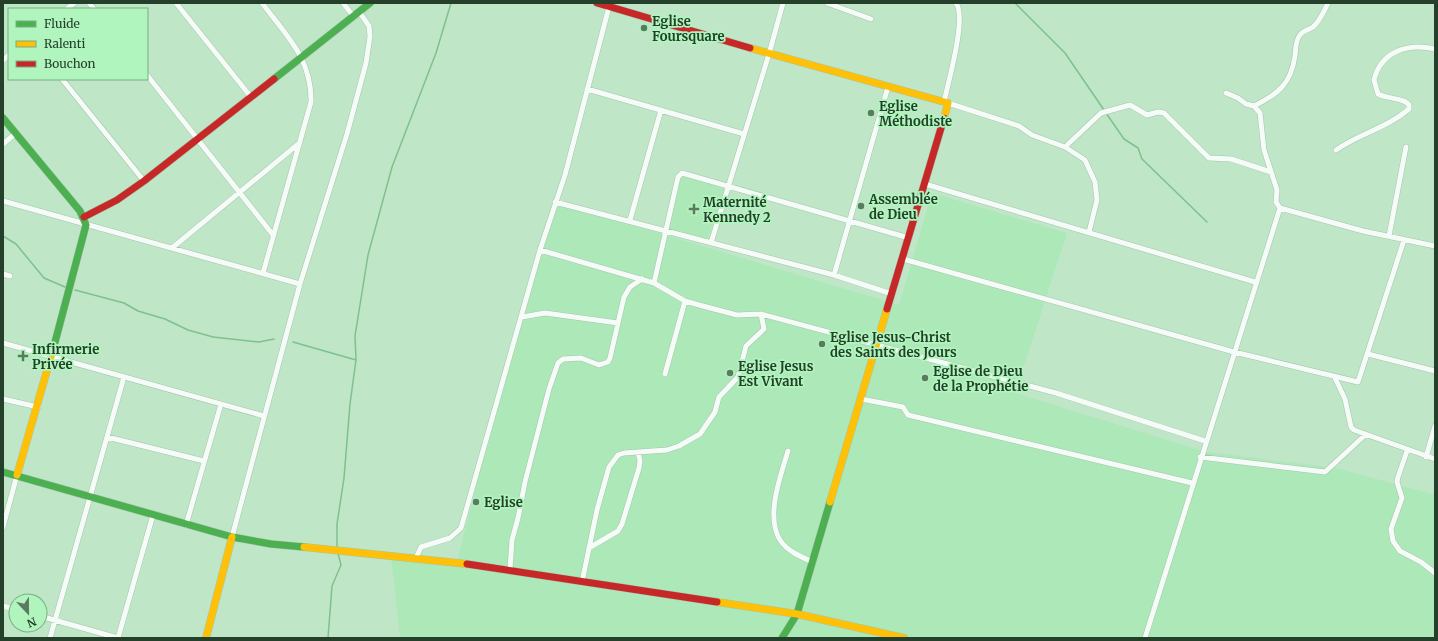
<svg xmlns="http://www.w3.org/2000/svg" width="1438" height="641" font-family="Merriweather,serif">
  <rect width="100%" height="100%" fill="#bfe6c7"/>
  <path fill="#ade8b9" d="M680,174l45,15 -18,51 -41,-11z
    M932,193l135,40 -52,160 191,59 130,16 99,27v143h-1035l-9,-82 66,6 44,-175 54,-185 344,103z"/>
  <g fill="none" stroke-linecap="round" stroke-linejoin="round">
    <path stroke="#7fc18d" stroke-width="1.5" d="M1015,3l50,50 39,57
      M1106,113l18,26 14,9 4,11 65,63
      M3,236l13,8 28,34 21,9
      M75,290l49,13 14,8 27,8 23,11 25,7 46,5 15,-3
      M293,342l63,18
      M337,549v-25l7,-46 6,-74 6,-44 -1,-24 13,-81 24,-88 44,-114 15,-50
      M328,638l4,-52 9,-21 -3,-12"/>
    <g stroke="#a7c4ad" stroke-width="6">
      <path id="street" d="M89,3l5,6
        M176,3l75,94
        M262,3c24,32 50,56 49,99l-48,171
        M343,3l11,14
        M827,3l44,16
        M67,9l7,-6
        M3,60l6,-5
        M147,75l126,160
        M62,79l82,102
        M587,89l157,45
        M1226,93l12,5 8,6 8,2 6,7 4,37 13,40 -1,12 4,6 83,23 72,15
        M944,102c4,-19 23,-85 12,-99
        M948,103l71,23 13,9 33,12 20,13 10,22 2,18 -8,32
        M1254,106c24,-12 37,-22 41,-50 1,-7 0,-15 5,-21 3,-5 9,-5 13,-8 7,-6 11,-16 15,-24
        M3,144l12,-10
        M1065,147l36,-34 29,-8 17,10 11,-3 6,1 45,45 22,1 40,13
        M1336,150c22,-16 51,-22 73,-41v-4c-4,-7 -22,-6 -31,-11l-4,-14c7,-29 34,-37 61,-31
        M925,184l330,98
        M3,201l297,83
        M555,202l279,73 58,19
        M630,220l31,-110
        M1389,236l17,-89
        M711,243l58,-189 14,-51
        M172,248l125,-103
        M540,250l114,33 31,18 14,4 38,10 24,-1 295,79 149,48
        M903,259l331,93 124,30 46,-142
        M3,274l7,2
        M834,275l54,-188
        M654,283l24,-106 4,-4 227,65
        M522,317l23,-4 73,10
        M3,343l261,73
        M1368,354l67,17
        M665,374l20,-73
        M1335,378l10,21 6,28 3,3 81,29
        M3,399l35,8
        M861,399l42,8 5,8 284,68
        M107,437l97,24
        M788,451c-7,24 -23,65 -8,89 7,11 21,17 33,22
        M1407,451l-9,26 -1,5 5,16 -11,31 2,12 7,10 21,11 14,11
        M1200,457l125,15 40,-37
        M1426,457l9,-31
        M186,525l35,-121
        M3,527l14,-52
        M232,537l68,-253 47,-150 19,-71 4,-27 -1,-10 -9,-13
        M589,548l29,-17 4,-7 17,-56 1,-7 -2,-9
        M416,558l5,-11 29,-9 11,-10 79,-278 25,-75 45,-172
        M510,569l2,-29 6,-22 7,-36 24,-93 9,-26 5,-4 18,-1 18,7 9,-3 2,-4 14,-61 6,-10 12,-8
        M582,582l15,-72 12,-43 9,-12 6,-2 43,-3 12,-4 21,-12 15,-22 4,-15 19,-20 8,-31 18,-17 -3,-15
        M3,606l13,4
        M40,616l78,22
        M50,638l74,-261
        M118,638l35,-123
        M1145,638l135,-430"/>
    </g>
    <g stroke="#a7c4ad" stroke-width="8">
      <path id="fast" d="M274,79l96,-76
        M3,118l77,93 6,14 -32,121
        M3,472l229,65 39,7 33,3
        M782,638l15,-24 33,-112"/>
    </g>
    <g stroke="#a7c4ad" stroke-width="8">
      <path id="slow" d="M750,48l198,55 -4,15
        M17,475l37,-129
        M830,502l57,-193
        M304,547l163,17
        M717,602l80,12 107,24
        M206,638l26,-101"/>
    </g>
    <g stroke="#a7c4ad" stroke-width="8">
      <path id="jam" d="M597,3l153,45
        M84,217l33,-17 27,-19 130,-102
        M887,309l57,-191
        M467,564l250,38"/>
    </g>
    <use href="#street" stroke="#f5fbf7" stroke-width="5"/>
    <use href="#fast" stroke="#4caf50" stroke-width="7"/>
    <use href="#slow" stroke="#ffc107" stroke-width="7"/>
    <use href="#jam" stroke="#c62828" stroke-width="7"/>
  </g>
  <g fill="#5b7a61" stroke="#b0f5bd" stroke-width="1.5">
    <circle cx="644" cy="28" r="4"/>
    <circle cx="871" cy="113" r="4"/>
    <circle cx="861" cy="206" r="4"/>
    <path d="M692 203h4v4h4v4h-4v4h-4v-4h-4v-4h4z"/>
    <circle cx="822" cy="344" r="4"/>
    <path d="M21 350h4v4h4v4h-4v4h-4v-4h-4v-4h4z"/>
    <circle cx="730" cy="373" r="4"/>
    <circle cx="925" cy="378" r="4"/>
    <circle cx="476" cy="502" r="4"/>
  </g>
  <g text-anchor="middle" stroke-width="3.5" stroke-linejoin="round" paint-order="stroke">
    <g font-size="13" font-weight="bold" fill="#25402a" stroke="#b0f5bd" text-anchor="start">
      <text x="652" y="26">Eglise<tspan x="652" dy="15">Foursquare</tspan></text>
      <text x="879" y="111">Eglise<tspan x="879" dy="15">Méthodiste</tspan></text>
      <text x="869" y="204">Assemblée<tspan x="869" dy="15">de Dieu</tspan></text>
      <text x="703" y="207">Maternité<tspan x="703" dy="15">Kennedy 2</tspan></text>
      <text x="830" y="342">Eglise Jesus-Christ<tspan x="830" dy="15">des Saints des Jours</tspan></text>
      <text x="32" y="354">Infirmerie<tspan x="32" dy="15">Privée</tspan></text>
      <text x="738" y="371">Eglise Jesus<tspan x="738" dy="15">Est Vivant</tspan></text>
      <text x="933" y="376">Eglise de Dieu<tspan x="933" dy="15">de la Prophétie</tspan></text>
      <text x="484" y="507">Eglise</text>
    </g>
  </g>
  <rect width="1438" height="641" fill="none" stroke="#25402a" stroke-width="8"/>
  <rect x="8" y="8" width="140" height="72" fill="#b0f5bd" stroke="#78ad82"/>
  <rect x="16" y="21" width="20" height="6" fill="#4caf50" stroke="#78ad82"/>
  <text x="44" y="28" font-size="12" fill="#25402a">Fluide</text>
  <rect x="16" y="41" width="20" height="6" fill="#ffc107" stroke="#78ad82"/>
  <text x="44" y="48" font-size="12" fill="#25402a">Ralenti</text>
  <rect x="16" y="61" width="20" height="6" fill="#c62828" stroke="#78ad82"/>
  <text x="44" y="68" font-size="12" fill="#25402a">Bouchon</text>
  <g transform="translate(28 613) rotate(158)"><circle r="19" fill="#b0f5bd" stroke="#78ad82"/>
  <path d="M0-3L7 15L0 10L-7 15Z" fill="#5b7a61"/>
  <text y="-6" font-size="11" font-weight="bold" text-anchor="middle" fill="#25402a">N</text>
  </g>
</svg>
